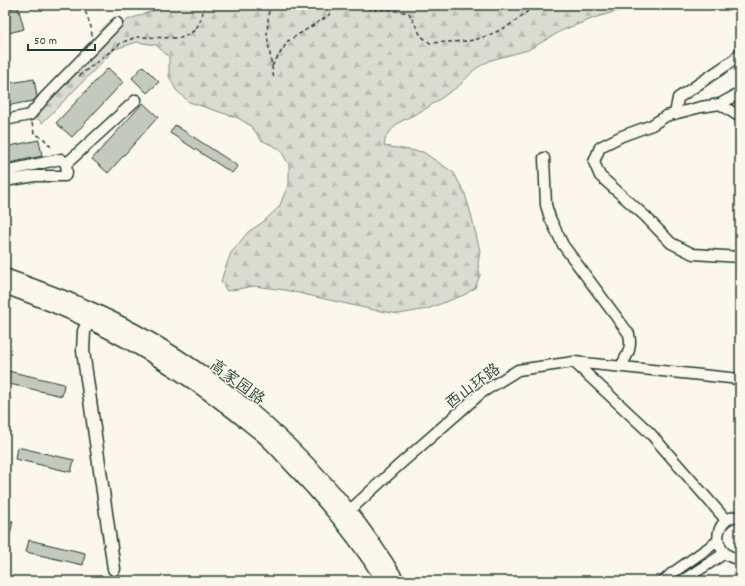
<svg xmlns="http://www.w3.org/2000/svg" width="745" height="586" font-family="Dekko,'LXGW WenKai TC',sans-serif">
  <defs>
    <pattern id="forest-firs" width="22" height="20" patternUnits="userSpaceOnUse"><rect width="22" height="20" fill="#dbdcd1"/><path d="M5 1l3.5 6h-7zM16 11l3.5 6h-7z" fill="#bcbeb4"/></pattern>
  </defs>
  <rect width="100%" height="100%" fill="#fbf7ec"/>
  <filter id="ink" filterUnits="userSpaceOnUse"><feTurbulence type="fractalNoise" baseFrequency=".025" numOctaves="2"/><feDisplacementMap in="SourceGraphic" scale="8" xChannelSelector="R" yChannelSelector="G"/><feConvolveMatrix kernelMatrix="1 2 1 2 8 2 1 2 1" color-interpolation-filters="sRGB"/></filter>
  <g filter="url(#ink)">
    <path fill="url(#forest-firs)" stroke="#7d8c82" d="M164,5h474l-41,12 -34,13 -35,20 -37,10 -16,9 -15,16 -33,23 -29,15 -12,13 -2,10 39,6 31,21 11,21 6,20 9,37 -2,13 2,11 -5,13 -11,7 -37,14 -28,5 -25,-4 -89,-20 -31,-4 -27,5 -6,-9 3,-11 7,-18 17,-21 15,-10 16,-15 10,-24v-18l-9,-16 -19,-9 -10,-14 -13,-8 -49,-16 -13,-12 -7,-14v-19l-13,-12 -19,-3 -22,7 -73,74 -6,-6 3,-10 88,-87 28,-10z"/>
    <path fill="#c4c9be" stroke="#1f3d34" d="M18,7l6,22 -19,5v-24z
      M143,66l16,16 -12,11 -15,-15z
      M108,68l15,14 -51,55 -16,-14z
      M34,79l3,18 -4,4 -28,5v-22z
      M143,103l15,14 -50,56 -16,-14z
      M175,125l63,41 -6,7 -62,-40z
      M39,140l3,16 -37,8v-17z
      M8,371l56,13 -2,12 -57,-13z
      M17,447l57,13 -3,12 -56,-13z
      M5,520l8,1 -5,23 -3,-1z
      M29,540l56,13 -2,12 -57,-13z"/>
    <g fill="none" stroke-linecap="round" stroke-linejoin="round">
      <g stroke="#1f3d34" stroke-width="13">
        <path id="minor" d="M720,104l20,-11
          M675,114l3,-16 56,-38 6,-7
          M740,117l-20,-13 -19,3 -35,9 -14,9 -30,11 -22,11 -6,15 6,14 45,40 26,27 22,11 47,3
          M5,120l25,-5 15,-18 72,-74
          M544,158l2,47 4,13 13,27 66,89c3,14 -1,20 -8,32
          M66,164l70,-64
          M5,171l56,-12 5,5 1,9 -2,3h-30l-30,5
          M574,362l76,71 76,87
          M349,511l49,-45 83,-73 37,-23 56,-8 166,17
          M740,516c-29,1 -29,41 0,43
          M664,581l7,-7 47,-33
          M682,581l43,-28"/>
      </g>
      <g stroke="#1f3d34" stroke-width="15">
        <path id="tertiary" d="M92,313l-8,18 -1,20 31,218"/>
      </g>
      <g stroke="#1f3d34" stroke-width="17">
        <path id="secondary" d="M5,276c29,11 59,21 87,34 122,55 237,156 305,271
          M5,286c28,11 57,21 84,35 60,29 117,67 169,110 12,9 22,21 32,32 36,37 67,74 94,118"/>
      </g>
      <path stroke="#1f3d34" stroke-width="1.5" stroke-dasharray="4 3" stroke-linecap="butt" d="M83,5l8,22 1,9
        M266,5l3,3 -2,27 7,45
        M361,5l10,5 16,-1 22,4 12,23 9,7c12,-1 24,-1 37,-2 22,-3 52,-18 66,-36
        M272,66l16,-25 40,-25 8,-11
        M79,76l42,-33 15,-6 44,1c19,-6 20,-16 25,-33
        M32,123l2,10 10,6 7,8"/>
      <use href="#minor" stroke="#fbf7ec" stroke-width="10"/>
      <use href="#tertiary" stroke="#fbf7ec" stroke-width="12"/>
      <use href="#secondary" stroke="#fbf7ec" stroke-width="14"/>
    </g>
  </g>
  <g text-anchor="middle" stroke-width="3" stroke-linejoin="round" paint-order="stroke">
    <g font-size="16" fill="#1f3d34" stroke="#fbf7ec">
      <text transform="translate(238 381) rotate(37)" y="6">高家园路</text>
      <text transform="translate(472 385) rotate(-37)" y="6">西山环路</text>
    </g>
  </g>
  <rect width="745" height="586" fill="none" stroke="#fbf7ec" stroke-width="20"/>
  <rect x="10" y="10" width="725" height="566" fill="none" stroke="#1f3d34" stroke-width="1.5" filter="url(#ink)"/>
  <path d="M28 44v6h67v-6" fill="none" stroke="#1f3d34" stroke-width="2"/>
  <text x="34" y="44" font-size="12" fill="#1f3d34" stroke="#fbf7ec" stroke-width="3" paint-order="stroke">50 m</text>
</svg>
